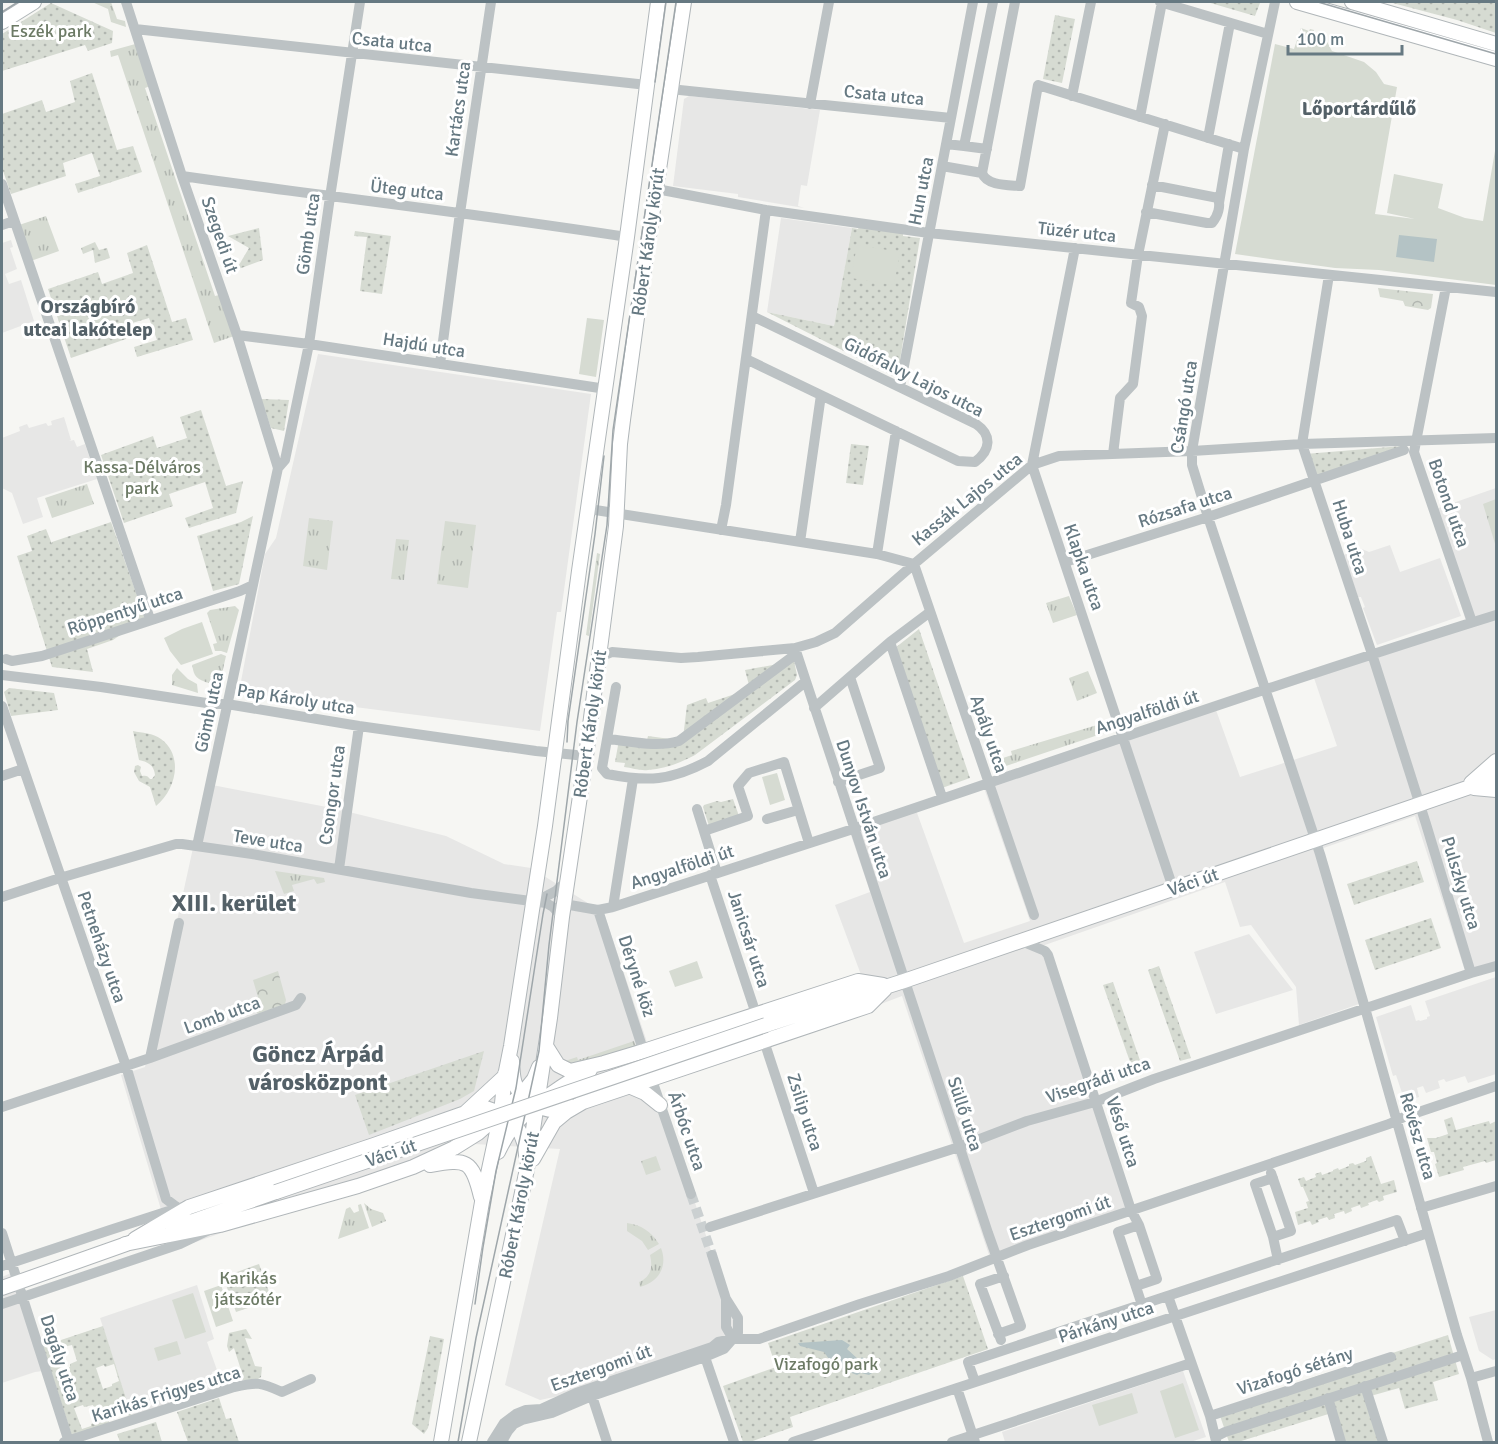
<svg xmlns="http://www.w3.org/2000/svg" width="1498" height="1444" font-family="Signika,sans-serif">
  <defs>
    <pattern id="grass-tufts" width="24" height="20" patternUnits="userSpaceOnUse" patternTransform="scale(1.5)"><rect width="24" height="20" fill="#d6dbd2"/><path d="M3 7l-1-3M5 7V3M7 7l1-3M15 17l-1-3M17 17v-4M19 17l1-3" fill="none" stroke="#b1b6b0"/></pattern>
    <pattern id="forest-crowns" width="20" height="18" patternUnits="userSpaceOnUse" patternTransform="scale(1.5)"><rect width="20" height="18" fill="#d6dbd2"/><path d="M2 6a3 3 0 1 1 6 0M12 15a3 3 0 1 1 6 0" fill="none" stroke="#b1b6b0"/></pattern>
    <pattern id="park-dots" width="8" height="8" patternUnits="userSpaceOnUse" patternTransform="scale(1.5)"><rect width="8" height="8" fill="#d6dbd2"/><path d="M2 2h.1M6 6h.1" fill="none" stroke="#b1b6b0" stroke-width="1.8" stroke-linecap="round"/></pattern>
  </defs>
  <rect width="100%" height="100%" fill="#f6f6f3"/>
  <path fill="#e7e7e6" d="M689,96l131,14 -13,76 -6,-1 -3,21 6,2 -66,-11v-3l-65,-8 11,-87z
    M781,218l71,10 -18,98 -67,-14z
    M11,240l2,7 -3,1 7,21 -12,5 4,10 12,-4 13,41 -32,12v-90z
    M318,354l273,40 -30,218h-4l-17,119 -301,-39 26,-138 11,-16z
    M64,417l7,23 -2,1 5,-1 3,7 8,-3 12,35 -60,19 6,19 -20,7 -11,-31 -10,-5v-50l18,-7 -1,-4 8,-3 2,4 17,-5 2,3 4,-1 -1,-4z
    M1496,488v474l-31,9 -50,-155 -100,35 44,153 -60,21 -3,-38 -45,-62 -11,2 -15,-45 -183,64 84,262 -137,47 -87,-259 -29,11 -38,-102 35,-13 -20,-60 66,-22 48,133 66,-22 -46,-133 232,-78 24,67 97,-31 -23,-68 154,-51 -38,-116z
    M1390,545l10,27 40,-14 21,58 -84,29 -14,-37 2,-1 -4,-10h-3l-15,-42 19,-6 7,3z
    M207,784l130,25 109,27 58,28 27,4 73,45 42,126 8,42 69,205 16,55 -142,47 -57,12 -35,-15 55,-236 -86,-5 -301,106 -52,-175 24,-8z
    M1249,934l44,56 -77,24 -22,-62z
    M1496,977v97l-28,9 -3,-7 -19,6 -2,-3 -6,2 2,7 -14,5 -3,-7 -6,2 2,9 -14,5 -9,-27 -3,1 -17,-59 35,-12 5,16 3,-1 1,1 7,-2v-2l3,-1 -5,-15z
    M11,1273l32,98 -8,1 -33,11v-106z
    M197,1285l17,54 -7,3 10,28 -5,2 5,15 -85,30 -32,-99z
    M1496,1310v49l-3,1 -14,-9 -10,-34z
    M1183,1371l23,66 -16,5h-185l-3,-10z"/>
  <path fill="url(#grass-tufts)" d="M92,2h19l6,17 8,2 1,6 -15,-5 -3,-13z
    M139,43l14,42 -8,3 70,208 8,-2 14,41 -23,8 -96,-288 -7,2 -1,-6z
    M46,216l13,35 -31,11 -12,-36z
    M87,484l7,20 -42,14 -7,-20z
    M1496,499v48l-13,-43z
    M309,518l24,3 -6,49 -24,-4z
    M445,521l31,4 -8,63 -31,-4z
    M396,539l13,1 -5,40 -13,-1z
    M597,553l3,1 -11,82 -3,-1z
    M1069,596l8,19 -24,8 -7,-20z
    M235,606l4,4 -12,43 -6,-2h-6l-2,-7 4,-1 -10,-30 3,-3z
    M221,654l5,2 -5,22 -3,7c-6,-1 -20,-4 -23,-10 -2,-3 -2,-7 -3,-10z
    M177,668l11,11 9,5 1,9 -26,-8v-10z
    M1088,671l9,22 -20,8 -8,-23z
    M1107,722l3,9 -110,37 -3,-8 15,-5 -1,-4z
    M275,871l49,7 1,4 -8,2 -3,-5 -22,6 2,6 -10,3z
    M634,1041l2,5 -69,23 -2,-8 12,-4 1,3z
    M656,1156l5,14 -15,5 -5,-14z
    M364,1203l7,6 12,4 3,8 -14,6z
    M361,1204l8,24 -31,11 8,-30 4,-2 4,6 5,-2 -1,-6z
    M627,1223c14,2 24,8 32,21l-11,6 -6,-9 -15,-10z
    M661,1248c7,18 -2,34 -21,39l-1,-5c12,-5 14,-15 11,-27z"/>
  <path fill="url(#forest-crowns)" d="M1378,288l55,6 -2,14 -3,2 -23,-4 -2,-5 -23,-4z
    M278,971l8,29 -1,4 -27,10 -3,-4 3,-13 -5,-17z"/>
  <path fill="url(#park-dots)" fill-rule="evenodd" d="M1207,2h47l6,1 -5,13z
    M1389,2h107v31l-39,-13z
    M51,3l62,28 -1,12 -24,8 -3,-6 -83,26v-37z
    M1055,15l20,4 -13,64 -19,-4z
    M92,73l25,77 16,-4 9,26 -64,21 -3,-9 25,-8 -8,-23 -29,10 3,13 -55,18 -9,-26v-54l40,-14 4,12 29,-10 -5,-21z
    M859,227l44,5v4l17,2 -23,140 -130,-66 67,14 18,-98 6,1z
    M259,228l4,32 -27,10 13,-22 -21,-12z
    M355,231l36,5 -9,58 -22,-3 7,-54 -13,-1z
    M95,242l4,8 8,-2 3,10 -15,5 -2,-13 -10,4 -2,-6z
    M147,245l25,77 14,-4 7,22 -56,17 -3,-10 23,-7 -8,-22 -27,8 4,13 -55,19 -23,-69 50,-17 4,12 31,-11 -6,-20z
    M261,399l28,1 -5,31 -13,-3z
    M201,410l25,76 17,-5 -7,32 -47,15 -4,-10 28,-10 -8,-26 -36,12 4,12 -49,17 -23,-68 52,-19 4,12 30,-10 -7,-21z
    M851,444l18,2 -6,39 -17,-2z
    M1402,446l-88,34 -9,-26z
    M253,516l-14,68 -26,7 -16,-55 44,-14z
    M111,522l34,96 -32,22 -26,9 6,23 -41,-5 -35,-111 15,-5 -5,-15 19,-7 6,15v-2z
    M919,629l51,149 -28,10 -47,-140z
    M794,661l3,14 -2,5 -100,75c-15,8 -30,14 -47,15 -7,1 -16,-2 -24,-3l1,-4 -10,-1 4,-22 27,4 2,-8 22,3 13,-1 4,-33 19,-7 2,5 42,-14 -5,-19z
    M9,688l45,5 4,17 -47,6 -7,-24z
    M133,731c9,2 20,2 28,8 23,17 15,51 -5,67l-6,-19 -11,-6 -5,-9 1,-6 3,-1 3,2 -1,4 2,5c4,-1 6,0 8,3h2l3,-4c-1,-10 -7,-13 -16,-15z
    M733,799l6,17 -30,10 -6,-19 1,-2 13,-4 4,1z
    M1417,861l7,21 -70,23 -7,-21z
    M1431,918l10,30 -66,22 -10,-30z
    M1159,966l32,92 -11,3 -32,-91z
    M1113,982l31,90 -9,4 -32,-91z
    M484,1051l-10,40 -14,8 -91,36 -14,-40z
    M1452,1117l4,13 33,-9 1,3 6,-3v39l-10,3 -1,-2 -22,6 1,3 -25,7 -4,-13 2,-1 -3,-11h-3l-4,-14h9l12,-4 -4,-14z
    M1371,1156l10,28 13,-4 3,12 -14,4 1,4 -5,2 -2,-2 -9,3 1,2 -8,3 -1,-3 -9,3 1,3 -7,3 -1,-3 -10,3 1,4 -6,2 -2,-3 -9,3 1,2 -7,3 -2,-4 -12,4 -3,-13 13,-4 -2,-6 3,-1 -6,-14h-2l-3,-8 6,-2 2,4 10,-4 -1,-3 6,-2 1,3 11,-4v-1l5,-2 1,2 10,-4v-2l4,-1 2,2 11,-4v-3z
    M259,1264l13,36 -36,12 -13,-35z
    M963,1276l25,73 -198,68 3,10 -43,15h-7l-20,-56 53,-19 -8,-24z
    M103,1326l29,91h-3l-3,-8 -19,7 3,9 -38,11 -29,-90zM62,1345l1,2 9,-2 5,16 -7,3v3l-9,3 -7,-22zM114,1364l5,17 -7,3v2l-9,3 -7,-21 8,-3 1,2zM83,1405l1,2 9,-2 5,16 -7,3v2l-9,3 -8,-21z
    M246,1329l6,10 -7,-1 10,28 7,1 -1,10 -6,4 -13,-1 -5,-5 4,-5 -7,-22 -5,4 -2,-6 2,-13z
    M1448,1335l11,39 -26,8 5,18 -33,9 -6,-21 -32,9 12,45h-34l-10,-30 -97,30h-9l-11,-32 102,-35 29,-8z
    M430,1336l14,3 -16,89 -4,6 -12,-10z
    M219,1398l7,21 5,-1 8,24h-51l-11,-30z
    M156,1422l6,20h-42l-3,-8z"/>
  <path fill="#d6dbd2" d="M1301,28l8,3 1,-2 4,1 -1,5 13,5 6,11 32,11 12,10 8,12 13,3 -22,127 40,5 -28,-6 7,-39 49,10 -5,24 27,10 18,3 13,-76v140l-117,-15 -44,-2 -100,-14 40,-210 19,5z
    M857,245l43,7 -6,33 -43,-7z
    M587,318l17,2 -8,57 -17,-3z
    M202,622l11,32 -32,11 -11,-14 -6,-13 18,-9z
    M777,773l8,27 -15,5 -8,-28z
    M697,961l6,17 -28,9 -6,-16z
    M221,1285l12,36 -17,6 -12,-36z
    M193,1293l13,39 -21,7 -13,-39z
    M177,1341l4,13 -23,7 -4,-13z
    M1183,1383l16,47 -24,8 -15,-47z
    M1132,1393l6,20 -39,13 -7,-21z"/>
  <path fill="#b4c3c5" d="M1399,235l38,4 -3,23 -38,-5z
    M842,1340l8,5 -3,4 12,11 3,-3 8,8 2,8 -3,2 -8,-2 -4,2 -16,-6h-5l-12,-17 -24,-6 -2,-3z"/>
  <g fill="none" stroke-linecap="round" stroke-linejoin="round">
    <path stroke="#cbd0d1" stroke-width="10" stroke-dasharray="10 5" stroke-linecap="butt" d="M691,1194l21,61"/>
    <g stroke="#b0b6b9" stroke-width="16">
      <path id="major" d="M1297,2l199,57
        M1352,2l144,42
        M2,22l32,-20
        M1471,783l25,-22
        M1474,788l22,2
        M766,1025l138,-44 592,-203
        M546,1046l12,19 12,6 34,-8 40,-12 214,-70 25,4
        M512,1061c1,9 0,17 4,25 4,11 27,26 40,24 4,0 9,-2 14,-4
        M631,1087l14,6 15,12
        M465,1113l40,-37 6,-30 34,-220 34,-255 48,-334 31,-235
        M498,1152c5,-10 10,-21 18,-29 16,-17 52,-42 74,-53
        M533,1159l21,-37 12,-10 17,-10 285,-96 17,-17
        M430,1165c37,-6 42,-6 51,32
        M173,1228l103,-36
        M135,1239l54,-32 185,-62 91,-32 21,-5 20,7 9,9 6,10 4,11 1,10
        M125,1244l95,-19 138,-39 55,-19 41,-19 24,-15 44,-39 12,-15 5,-12
        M2,1288l130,-46
        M441,1442l41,-240 19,-89 4,-39
        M469,1442l58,-273 23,-151 12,-101 24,-161 30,-230 4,-82 3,-24 16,-117 45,-301"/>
    </g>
    <path stroke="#bcc2c4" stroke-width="10" d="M126,2l56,174 55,159 41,133 -81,378
      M1015,2l-33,171c5,13 26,12 38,13l18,-101 206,64
      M1160,2l108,32
      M1275,2l-31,147 -52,302v14l16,52 112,337 45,154 92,327 14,43 17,64
      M135,29l512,56
      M670,89l281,29
      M1072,96l19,-94
      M810,104l19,-102
      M1140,117l22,-115
      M1208,138l22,-115
      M946,144l18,2 29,-144
      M964,146l23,3
      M942,166l40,7
      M182,176c148,21 297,38 445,61
      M2,184l148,435
      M655,193l7,-3 104,20 163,23 567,59
      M1219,203l10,-59
      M1146,212l61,11h5c6,-7 9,-17 6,-25l-66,-13
      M2,225l12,-4
      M1075,248l-43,217 141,423
      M1329,275l-27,169 70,210 54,170 45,149
      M1446,287l-32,165 58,170
      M237,335l72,9 297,45
      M746,359l212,102 17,1c16,-12 17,-27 1,-38l-224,-108
      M440,364l20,-151 31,-211
      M900,387l73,-385
      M1113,454l7,-56 13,-14 9,-68 -3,-9 -8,-4 7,-48 27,-131
      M278,468l7,-8 24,-116 21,-147 30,-195
      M589,509l288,45 37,10 120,351
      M721,530l5,-25 40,-295
      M800,542l21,-147
      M877,554l19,-123
      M1065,562l143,-45 196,-67
      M890,642l52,155
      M795,648l193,585 33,93 -23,8
      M6,659l6,2 30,-5 198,-65 13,-6
      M599,660l6,-5 7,-3 69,6 17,-1 97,-9 21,-6 19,-9 79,-69 118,-99 27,-9 133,-5 110,-7 194,-6
      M2,675l99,12 112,17h14l132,22 177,25 50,5
      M616,687l-14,81 5,6c41,8 63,7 101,-13l97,-79
      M2,706l124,360 40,133 12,9 11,-1
      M814,708l76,-66 40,-30
      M607,739c24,2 48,9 72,2l117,-87
      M2,776l21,-7
      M838,782l42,-14 -30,-91
      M697,809l20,64
      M767,819l31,-9
      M704,831l44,-15 -10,-30 11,-13 35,-11 25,81
      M339,869l20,-143
      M710,875l46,139
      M2,897l58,-19 116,-34h6l70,10 219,39 75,10 7,4 9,10
      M535,902l21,-11 12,-11
      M564,904l34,6 15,-3c80,-26 160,-52 240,-78 214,-72 428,-147 643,-214
      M613,907l20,-128
      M598,910l48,149
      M1021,941l24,10 3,4 83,255 8,15 18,54 -21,7
      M764,1041l50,152
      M150,1058l146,-53 5,-7
      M650,1074l41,120
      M2,1107l148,-49 29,-135
      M1271,1173l20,58 -18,6
      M1273,1178l-18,6 18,53 5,23
      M1421,1208l75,-22
      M1139,1225l-21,7 24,73
      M710,1227l249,-80 68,-26 68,-19 59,-23 317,-106 25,-7
      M2,1233l67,209
      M2,1266l108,-36 68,-22
      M1168,1296l42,120 6,25
      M726,1299v28l7,12
      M2,1304l178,-60 29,-14
      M1001,1340l-21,-56 24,-8
      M705,1357l29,85
      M1471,1378l25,-7
      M975,1382l-7,-20 429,-142 8,21
      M1365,1386l18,56
      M957,1388l18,54
      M592,1396l15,46
      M1328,1398l13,44
      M1210,1416l181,-59
      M1215,1437l10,-5 238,-77
      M64,1442l170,-55c24,-5 26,-5 48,5l29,-13
      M492,1442l12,-19 12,-9 10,-4 15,-1 35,-16 136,-46 6,-5 15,-3h26l14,-5 87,-30 89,-28 79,-31 361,-121 15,-7 92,-31
      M503,1442l1,-4 4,-7 6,-7 8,-4 30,-7 40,-17 113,-39 19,-8 14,-16v-15l-12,-19 -14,-44
      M793,1442l635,-209
      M952,1442l239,-79"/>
    <use href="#major" stroke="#fff" stroke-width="14"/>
    <path stroke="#9ea6aa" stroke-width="1.5" d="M1318,2l178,52
      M2,12l16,-10
      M655,82l11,-80
      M567,742l1,-21 27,-187 9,-78
      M475,1304l8,-57 13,-76 20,-83 27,-174 4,-20
      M458,1442l18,-104 63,-287 10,-106 28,-223 30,-197 6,-95 63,-428"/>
    <g stroke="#b0b6b9" stroke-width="16" stroke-linecap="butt">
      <path id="major-bridge" d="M276,1192l490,-167"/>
    </g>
    <use href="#major-bridge" stroke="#fff" stroke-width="14"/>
  </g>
  <g text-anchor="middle" stroke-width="6" stroke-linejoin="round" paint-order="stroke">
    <g font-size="18" fill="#6c7a65" stroke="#fff">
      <text x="51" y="37">Eszék park</text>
      <text x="142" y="473">Kassa-Délváros<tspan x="142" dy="21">park</tspan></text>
      <text x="248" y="1284">Karikás<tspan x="248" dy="21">játszótér</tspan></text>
      <text x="826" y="1370">Vizafogó park</text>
    </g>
    <g font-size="18" fill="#667982" stroke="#fff">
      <text transform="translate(392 42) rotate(6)" y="6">Csata utca</text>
      <text transform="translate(884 95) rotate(6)" y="6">Csata utca</text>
      <text transform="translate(458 109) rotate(-82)" y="6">Kartács utca</text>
      <text transform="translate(407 190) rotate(7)" y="6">Üteg utca</text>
      <text transform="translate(921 191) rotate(-79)" y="6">Hun utca</text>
      <text transform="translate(1077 232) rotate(6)" y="6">Tüzér utca</text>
      <text transform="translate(308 234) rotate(-82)" y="6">Gömb utca</text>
      <text transform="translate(220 235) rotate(71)" y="6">Szegedi út</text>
      <text transform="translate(648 242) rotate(-82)" y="6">Róbert Károly körút</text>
      <text transform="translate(424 345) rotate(9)" y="6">Hajdú utca</text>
      <text transform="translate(914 377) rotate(27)" y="6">Gidófalvy Lajos utca</text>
      <text transform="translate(1184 407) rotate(-81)" y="6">Csángó utca</text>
      <text transform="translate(967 499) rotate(-39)" y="6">Kassák Lajos utca</text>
      <text transform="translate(1449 503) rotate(71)" y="6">Botond utca</text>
      <text transform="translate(1185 507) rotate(-18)" y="6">Rózsafa utca</text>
      <text transform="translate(1350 537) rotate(72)" y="6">Huba utca</text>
      <text transform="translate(1084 567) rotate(71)" y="6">Klapka utca</text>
      <text transform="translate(125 611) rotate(-18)" y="6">Röppentyű utca</text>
      <text transform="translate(296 699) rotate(9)" y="6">Pap Károly utca</text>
      <text transform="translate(209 712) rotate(-78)" y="6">Gömb utca</text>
      <text transform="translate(1147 712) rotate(-18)" y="6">Angyalföldi út</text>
      <text transform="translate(590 724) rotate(-82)" y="6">Róbert Károly körút</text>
      <text transform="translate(989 734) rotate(71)" y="6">Apály utca</text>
      <text transform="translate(332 795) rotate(-82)" y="6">Csongor utca</text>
      <text transform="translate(864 809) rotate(72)" y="6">Dunyov István utca</text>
      <text transform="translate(268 841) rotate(9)" y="6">Teve utca</text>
      <text transform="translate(682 867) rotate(-18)" y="6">Angyalföldi út</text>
      <text transform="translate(1193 882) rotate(-19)" y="6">Váci út</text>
      <text transform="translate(1461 883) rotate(73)" y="6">Pulszky utca</text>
      <text transform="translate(749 939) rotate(72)" y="6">Janicsár utca</text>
      <text transform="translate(102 947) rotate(71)" y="6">Petneházy utca</text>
      <text transform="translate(637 976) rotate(72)" y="6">Déryné köz</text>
      <text transform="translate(222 1015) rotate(-20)" y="6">Lomb utca</text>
      <text transform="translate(1098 1080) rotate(-19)" y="6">Visegrádi utca</text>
      <text transform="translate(805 1112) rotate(72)" y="6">Zsilip utca</text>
      <text transform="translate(965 1114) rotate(72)" y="6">Süllő utca</text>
      <text transform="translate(687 1131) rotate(71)" y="6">Árbóc utca</text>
      <text transform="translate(1123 1132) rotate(72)" y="6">Véső utca</text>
      <text transform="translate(1418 1136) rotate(74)" y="6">Révész utca</text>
      <text transform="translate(391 1153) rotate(-19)" y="6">Váci út</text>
      <text transform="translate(519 1205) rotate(-79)" y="6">Róbert Károly körút</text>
      <text transform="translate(1060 1218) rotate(-19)" y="6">Esztergomi út</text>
      <text transform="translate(1106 1322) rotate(-18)" y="6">Párkány utca</text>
      <text transform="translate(60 1358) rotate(72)" y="6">Dagály utca</text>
      <text transform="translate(601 1368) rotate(-20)" y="6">Esztergomi út</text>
      <text transform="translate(1295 1371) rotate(-18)" y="6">Vizafogó sétány</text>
      <text transform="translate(166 1394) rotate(-17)" y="6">Karikás Frigyes utca</text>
    </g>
    <g font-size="20" font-weight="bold" fill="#546168" stroke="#fff">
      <text x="1359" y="115">Lőportárdűlő</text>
      <text x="88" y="313">Országbíró<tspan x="88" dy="23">utcai lakótelep</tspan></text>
    </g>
    <g font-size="24" font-weight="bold" fill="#546168" stroke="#fff">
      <text x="234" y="911">XIII. kerület</text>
      <text x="318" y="1062">Göncz Árpád<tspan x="318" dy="28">városközpont</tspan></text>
    </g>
  </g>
  <rect width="1498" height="1444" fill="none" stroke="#667982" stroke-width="6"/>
  <path d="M1288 45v9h114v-9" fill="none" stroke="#667982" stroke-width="3"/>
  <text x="1297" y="45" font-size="18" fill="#667982" stroke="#ffffff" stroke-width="4.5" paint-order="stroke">100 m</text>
</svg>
